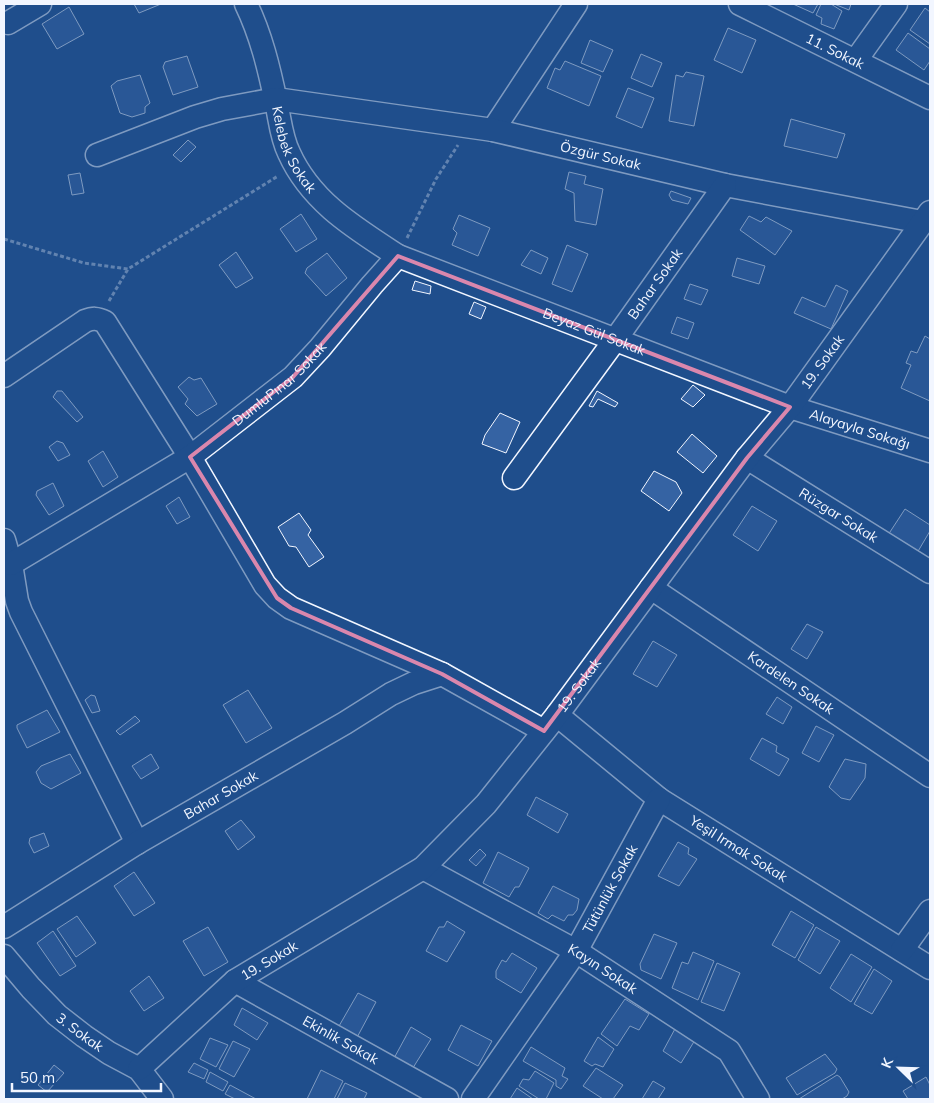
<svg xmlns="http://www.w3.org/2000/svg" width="934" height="1103" font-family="Mulish,sans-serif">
  <rect width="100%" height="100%" fill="#1f4e8c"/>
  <path fill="#3563a3" stroke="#f2f6ff" d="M134,4h27l-22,9z
    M793,4h25l-5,9z
    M821,4h10l11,7 -8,18 -13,-5 1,-6 -6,-3z
    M834,4h17l-2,6z
    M69,7l15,27 -27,15 -15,-25z
    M925,8l5,4v32l-20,-14z
    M728,28l28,12 -14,33 -28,-13z
    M908,33l22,16v12l-6,9 -28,-20z
    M590,40l23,10 -10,22 -22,-9z
    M641,54l21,9 -10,24 -21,-9z
    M187,56l11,31 -25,8 -10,-28 2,-5z
    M565,61l36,15 -12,30 -42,-18 8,-20 5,2z
    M686,72l18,4 -10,50 -25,-5 7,-46 7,2z
    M140,75l10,28 -5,4v6l-13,4 -12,-4 -9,-27 6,-5z
    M628,88l26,10 -12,30 -26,-11z
    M791,119l54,15 -8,24 -53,-12z
    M188,140l8,7 -15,15 -8,-7z
    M569,172l17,4 -2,8 19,5 -7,36 -21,-4 -1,-28 -9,-4z
    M80,173l4,20 -12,2 -4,-20z
    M671,191l20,7 -3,6 -16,-4 -3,-5z
    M301,214l16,25 -21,13 -16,-23z
    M459,215l31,13 -12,28 -26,-11 5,-12 -4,-4z
    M749,216l12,6 5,-5 26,14 -17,24 -35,-25z
    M567,245l21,9 -16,38 -20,-8z
    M531,250l17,8 -7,16 -20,-9z
    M236,252l17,26 -17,10 -17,-23z
    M327,253l20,25 -21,18 -21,-23 2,-5z
    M737,258l28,8 -6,18 -27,-8z
    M415,281l16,5 -1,8 -18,-4z
    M690,284l18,6 -7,15 -17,-6z
    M836,285l12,6 -17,38 -37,-16 8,-16 23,10z
    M474,302l12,5 -5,12 -12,-5z
    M677,317l17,6 -6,16 -17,-6z
    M925,336l5,3v62l-29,-13 10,-23 -5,-2 5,-12 6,2z
    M189,377l5,3 7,-2 16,26 -20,12 -12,-12 3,-5 -10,-12z
    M693,385l12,10 -12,12 -12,-8z
    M57,391h5l21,26 -6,5 -24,-25z
    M597,391l21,12 -3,4 -17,-8 -5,8 -4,-1z
    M500,413l20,9 -14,31 -24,-9 3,-9z
    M692,434l25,22 -14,17 -26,-21z
    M57,441l6,2 7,12 -12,6 -9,-14z
    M103,451l15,26 -15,10 -15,-26z
    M654,471l22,11 6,11 -13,18 -28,-20z
    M53,483l11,23 -15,9 -13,-20 1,-4z
    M179,497l11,20 -13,7 -11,-18z
    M752,506l25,15 -19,30 -25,-16z
    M905,509l25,16v6l-13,22 -29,-18z
    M299,513l12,17 -3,5 16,22 -15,10 -13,-20 -7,-1 -11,-19z
    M807,624l16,8 -16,27 -16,-10z
    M653,641l24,14 -20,32 -24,-13z
    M248,690l24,38 -26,15 -23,-38z
    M91,695l4,1 5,15 -8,2 -7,-13z
    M777,697l15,10 -9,17 -17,-10z
    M47,710l13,22 -33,16 -10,-20v-3z
    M135,716l5,5 -20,14 -4,-4z
    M816,726l18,9 -15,27 -17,-9z
    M762,738l15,8 -1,6 13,7 -10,17 -29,-17z
    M70,754l11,19 -30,16 -10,-6 -5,-11 5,-6z
    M151,754l8,14 -18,11 -9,-13z
    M845,759l21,5 -1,14 -15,22 -9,-2 -12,-11z
    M536,797l32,17 -10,19 -31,-18z
    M241,820l14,17 -17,13 -13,-19z
    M44,833l5,13 -15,7 -5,-10 1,-5z
    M678,842l11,6 -1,6 9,5 -18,27 -21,-10z
    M480,849l6,6 -10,11 -7,-6z
    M498,852l31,16 -10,19h-4l-6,10 -26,-14z
    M134,872l21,31 -21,13 -20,-30z
    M553,886l26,13 -2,11 -4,5h-5l-4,6 -12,-6 -4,4 -10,-6z
    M791,911l23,14 -19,33 -23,-13z
    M77,916l19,27 -20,14 -19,-28z
    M447,921l18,11 -18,30 -21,-11 13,-24h5z
    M208,927l20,35 -24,14 -21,-35z
    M816,927l24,14 -20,33 -22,-14z
    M53,931l23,35 -16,10 -23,-33z
    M654,934l23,9 -16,36 -20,-9 -1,-6z
    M693,952l21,9 -16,39 -26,-12 10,-26 6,2z
    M512,953l25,15 -16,25 -25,-15v-7l6,-11 4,2z
    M851,954l21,13 -21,35 -21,-14z
    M717,963l23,10 -16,38 -23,-9z
    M874,969l18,12 -20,33 -18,-10z
    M149,976l15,22 -20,13 -14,-20z
    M358,993l18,9 -22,41 -19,-10z
    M625,999l24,15 -10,16 -9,-4 -13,20 -16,-12z
    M242,1008l26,15 -11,17 -23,-15z
    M461,1025l31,16 -14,25 -30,-16z
    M411,1027l20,12 -20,32 -18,-11z
    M676,1027l19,13 -14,23 -18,-12z
    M598,1037l16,12 -11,18 -8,-3 -3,2 -8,-5z
    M210,1038l18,7 -12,22 -16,-8z
    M233,1041l17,8 -16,28 -15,-8z
    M531,1047l34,21 -3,8 6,3 -7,10 -5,-3v-6l-33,-19z
    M825,1054l12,15 -2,4 -38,22 -11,-17z
    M194,1063l14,7 -4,9 -16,-7z
    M54,1065l10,8 -17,19 -9,-7z
    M596,1068l27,17 -10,14h-10l-20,-13z
    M321,1070l22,11 -9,18h-27z
    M535,1071l19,12 -8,16h-7l-20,-13 4,-7 6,1z
    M210,1072l18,10 -5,9 -17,-9z
    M837,1075l3,2 9,15 -2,4 -5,3h-43z
    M926,1077l4,8v14h-22l-5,-8z
    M653,1081l12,7 -7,11h-16z
    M345,1083l22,10 -3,6h-27z
    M230,1085l26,14h-21l-10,-5z
    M517,1088l16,11h-23z"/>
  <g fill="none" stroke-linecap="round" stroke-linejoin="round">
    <g stroke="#f2f6ff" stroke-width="25">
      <g id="minor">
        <path id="s1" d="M246,4c15,31 23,64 30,98 4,17 5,35 13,51 22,49 66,75 109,103l392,151 140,44"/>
        <path id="s2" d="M740,4l190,94"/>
        <path d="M8,23l32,-19"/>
        <path d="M856,60l40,-56"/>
        <path d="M493,130l83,-126"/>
        <path id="s3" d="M97,155l98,-38 27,-8 54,-10 217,31 232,55 197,37"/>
        <path d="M4,376l81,-55c8,-3 12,-3 20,1l85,135 75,128 12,13 14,10 151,66 102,57"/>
        <path id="s4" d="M747,458l183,114"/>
        <path id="s5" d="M514,478l101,-138 110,-155"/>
        <path d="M4,540l7,24 6,37 4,11 116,231"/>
        <path id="s6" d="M11,564l179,-107 103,-80 27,-29 52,-63 26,-29"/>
        <path id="s7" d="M651,588l279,188"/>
        <path id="s8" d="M557,715l102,84 271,169"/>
        <path id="s9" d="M423,868l153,83 153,100 29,48"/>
        <path id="s10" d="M4,927l133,-84 208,-120 46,-29 23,-11 28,-9"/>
        <path d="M902,950l28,-39"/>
        <path id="s11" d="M4,956l27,32 26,27 27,21 25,17 30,16 23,30"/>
        <path id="s12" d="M235,981l212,118"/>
        <path id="s13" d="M139,1069l96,-88 188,-113 63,-64 71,-89 190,-257 43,-51 140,-195"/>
        <path id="s14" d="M473,1099l103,-148 83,-152"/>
      </g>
    </g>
    <path stroke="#b3c4dc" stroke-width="3" stroke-dasharray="4 2.5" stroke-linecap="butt" d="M407,238l29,-59 22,-34
      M4,239l80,24 44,6
      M109,301l19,-32 150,-93"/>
    <use href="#minor" stroke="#1f4e8c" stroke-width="22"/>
  </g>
  <path d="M0 0H934V1103H0ZM398,256l392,151 -43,51 -203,273 -102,-57 -151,-66 -14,-10 -87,-141 103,-80z" fill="#1f4e8c" fill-opacity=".55" fill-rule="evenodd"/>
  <path fill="none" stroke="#da87ad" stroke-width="4" stroke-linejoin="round" d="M398,256l392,151 -43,51 -203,273 -102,-57 -151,-66 -14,-10 -87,-141 103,-80z"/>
  <g text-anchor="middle" stroke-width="4" stroke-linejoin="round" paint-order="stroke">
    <g font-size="14" fill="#f2f6ff" stroke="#1f4e8c">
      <text dy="5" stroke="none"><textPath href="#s2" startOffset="106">11. Sokak</textPath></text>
      <text dy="5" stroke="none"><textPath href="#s1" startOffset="154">Kelebek Sokak</textPath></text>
      <text dy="5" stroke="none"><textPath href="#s3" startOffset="518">Özgür Sokak</textPath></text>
      <text dy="5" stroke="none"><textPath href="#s5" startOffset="240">Bahar Sokak</textPath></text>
      <text dy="5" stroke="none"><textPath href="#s1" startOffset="518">Beyaz Gül Sokak</textPath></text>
      <text dy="5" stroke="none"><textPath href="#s13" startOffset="995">19. Sokak</textPath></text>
      <text dy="5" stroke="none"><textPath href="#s6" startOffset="324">DumluPınar Sokak</textPath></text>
      <text dy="5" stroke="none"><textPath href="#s1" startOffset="801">Alayayla Sokağı</textPath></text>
      <text dy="5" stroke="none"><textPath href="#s4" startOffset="108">Rüzgar Sokak</textPath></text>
      <text dy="5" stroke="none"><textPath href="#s7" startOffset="169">Kardelen Sokak</textPath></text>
      <text dy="5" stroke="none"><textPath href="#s13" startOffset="590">19. Sokak</textPath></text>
      <text dy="5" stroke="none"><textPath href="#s10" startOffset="254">Bahar Sokak</textPath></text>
      <text dy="5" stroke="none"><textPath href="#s8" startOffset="226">Yeşil Irmak Sokak</textPath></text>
      <text dy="5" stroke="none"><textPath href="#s14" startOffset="251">Tütünlük Sokak</textPath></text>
      <text dy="5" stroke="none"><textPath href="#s13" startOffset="170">19. Sokak</textPath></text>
      <text dy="5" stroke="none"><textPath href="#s9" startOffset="206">Kayın Sokak</textPath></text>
      <text dy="5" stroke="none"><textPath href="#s11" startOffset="108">3. Sokak</textPath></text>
      <text dy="5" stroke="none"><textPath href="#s12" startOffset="121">Ekinlik Sokak</textPath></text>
    </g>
  </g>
  <rect width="934" height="1103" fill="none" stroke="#f2f6ff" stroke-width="10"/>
  <g transform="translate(899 1068) rotate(293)" stroke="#1f4e8c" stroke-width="4" paint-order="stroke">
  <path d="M0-4L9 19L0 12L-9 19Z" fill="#f2f6ff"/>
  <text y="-8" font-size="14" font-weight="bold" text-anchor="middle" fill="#f2f6ff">K</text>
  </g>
  <path d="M12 1083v8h149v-8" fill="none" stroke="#f2f6ff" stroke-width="2.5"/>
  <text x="20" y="1083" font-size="15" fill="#f2f6ff" stroke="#1f4e8c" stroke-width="4" paint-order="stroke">50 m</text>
</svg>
